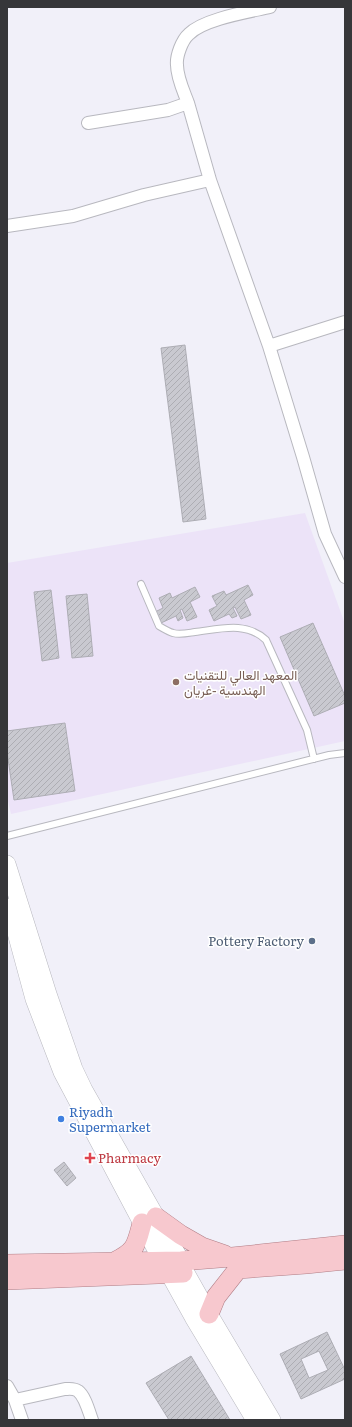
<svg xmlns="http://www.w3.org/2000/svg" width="352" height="1427" font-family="Literata,Vazirmatn,serif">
  <defs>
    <pattern id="building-hatch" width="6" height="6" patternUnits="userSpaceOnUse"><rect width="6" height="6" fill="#c9c9d0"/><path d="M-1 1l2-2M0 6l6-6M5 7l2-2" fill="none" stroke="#adadb3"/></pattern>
  </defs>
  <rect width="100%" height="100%" fill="#f1f0f9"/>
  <path fill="#ece3f8" d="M305,513l40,111v117l-334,73 -4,-17v-234z"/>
  <path fill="url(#building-hatch)" stroke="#adadb4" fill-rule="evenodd" d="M185,345l21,174 -23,3 -22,-174z
    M248,585l5,10 -9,5 7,15 -10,4 -6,-12 -2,1 4,8 -5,2 -3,-4 -15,7 -5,-11 8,-4 -5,-10 12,-5 2,4z
    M195,587l5,10 -10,5 7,15 -10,4 -5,-12 -2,1 3,8 -5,3 -2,-5 -15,7 -6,-11 8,-4 -4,-10 11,-5 2,5z
    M51,590l8,68 -17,3 -8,-69z
    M87,594l6,62 -21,2 -6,-62z
    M313,623l32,73v7l-31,13 -34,-79z
    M65,723l10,68 -61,9 -7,-48v-21z
    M64,1162l12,16 -9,8 -13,-16z
    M327,1332l18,38v9l-44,20 -21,-45zM319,1351l9,19 -19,8 -8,-19z
    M191,1356l39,64h-61l-23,-37z"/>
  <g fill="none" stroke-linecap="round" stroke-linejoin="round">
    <g stroke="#b8b8bf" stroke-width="8">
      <path id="service" d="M141,584l18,42c5,3 10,6 14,7 7,2 15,0 22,-1 25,-3 51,-11 71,8l41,90 7,29
        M7,836l322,-81 16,-2"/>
    </g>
    <g stroke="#b8b8bf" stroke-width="14">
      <path id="minor" d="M188,103c-4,-11 -11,-25 -11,-38 -1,-9 5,-25 12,-31 15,-15 59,-22 81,-27
        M88,123l80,-13 20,-7 22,77
        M7,226l66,-10 71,-21 66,-15 59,166 34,111 22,77 20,43
        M269,346l76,-24
        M7,1386l8,14 7,20
        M15,1400l50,-11c4,0 9,-1 13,2 7,5 11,21 14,29"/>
    </g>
    <g stroke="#b8b8bf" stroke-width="18">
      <path id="secondary" d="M7,864l41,130 26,75 10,21 97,171 5,12 23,41 63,106
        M9,907l25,92 28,73 100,189 31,56 62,103"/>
    </g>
    <g stroke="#b07d85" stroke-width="20">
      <path id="primary" d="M156,1217l25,18 21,12 23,8
        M114,1262c22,-11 22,-16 28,-39
        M7,1264l174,-3 51,-4 113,-12
        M238,1269l68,-5 39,-4
        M7,1280l176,-7
        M209,1314l7,-17 22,-28"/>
    </g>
    <use href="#service" stroke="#fff" stroke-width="6"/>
    <use href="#minor" stroke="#fff" stroke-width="12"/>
    <use href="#secondary" stroke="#fff" stroke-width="17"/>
    <use href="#primary" stroke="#f7c8ce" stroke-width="19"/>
  </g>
  <circle fill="#8d6e63" stroke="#fff" stroke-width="1.5" cx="176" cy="682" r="4"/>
  <circle fill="#5c6f8a" stroke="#fff" stroke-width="1.5" cx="312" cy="941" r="4"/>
  <circle fill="#3f7fe0" stroke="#fff" stroke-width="1.5" cx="61" cy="1119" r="4"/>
  <path fill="#e0444e" stroke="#fff" stroke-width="1.5" d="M88 1152h4v4h4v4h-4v4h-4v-4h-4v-4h4z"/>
  <g text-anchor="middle" stroke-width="3" stroke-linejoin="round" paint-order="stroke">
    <g font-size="13" fill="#785e54" stroke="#fff" text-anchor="start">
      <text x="184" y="680">المعهد العالي للتقنيات<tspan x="184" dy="15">الهندسية -غريان</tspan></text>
    </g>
    <g font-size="13" fill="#4e5e75" stroke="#fff" text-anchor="end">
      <text x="304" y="946">Pottery Factory</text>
    </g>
    <g font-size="13" fill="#366cbe" stroke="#fff" text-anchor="start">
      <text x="69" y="1117">Riyadh<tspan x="69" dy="15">Supermarket</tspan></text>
    </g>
    <g font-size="13" fill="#be3a42" stroke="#fff" text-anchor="start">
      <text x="98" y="1163">Pharmacy</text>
    </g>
  </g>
  <rect width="352" height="1427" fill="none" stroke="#363639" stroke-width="16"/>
</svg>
